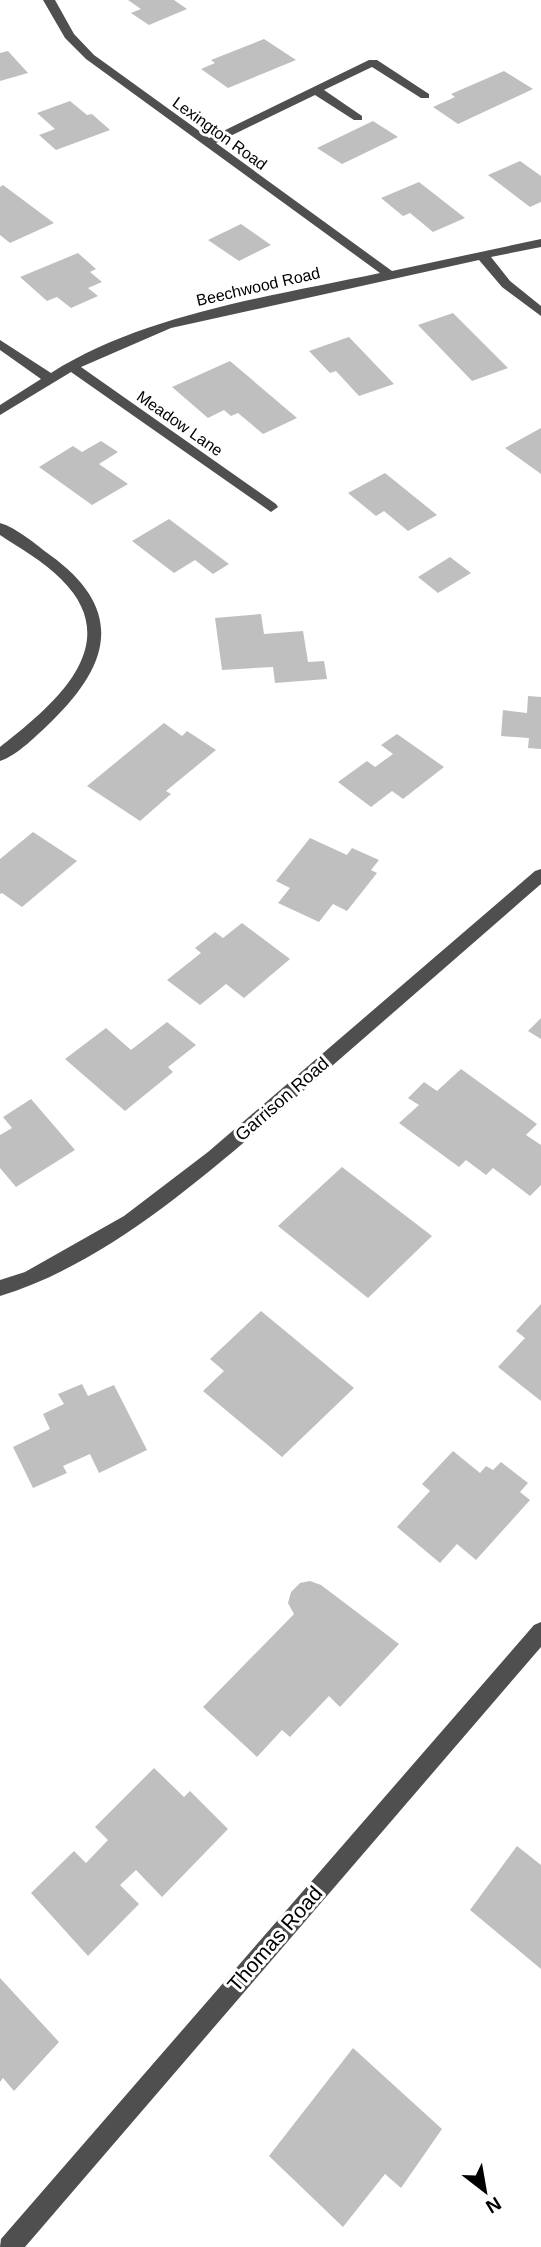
<svg xmlns="http://www.w3.org/2000/svg" width="541" height="2247" font-family="Helvetica,sans-serif">
  <rect width="100%" height="100%" fill="#fff"/>
  <path fill="#bfbfbf" d="M128,0h46l13,9 -38,16 -18,-12 10,-4z
    M264,39l32,21 -68,28 -27,-19 14,-6 -4,-3z
    M8,51l20,22 -28,8v-28z
    M504,71l29,18 -75,35 -25,-17 22,-10 -4,-3z
    M70,101l17,14 5,-1 18,16 -54,20 -17,-15 16,-6 -18,-16z
    M373,121l25,16 -56,27 -25,-16z
    M520,161l21,15v26l-11,5 -42,-32z
    M419,182l46,36 -32,14 -23,-19 -7,3 -22,-18z
    M3,185l51,38 -44,20 -10,-8v-48z
    M241,224l30,21 -32,16 -31,-21z
    M78,253l18,16 -6,3 12,10 -14,6 10,8 -27,12 -14,-11 -10,4 -27,-24z
    M453,313l55,55 -36,13 -54,-56z
    M349,337l45,47 -35,12 -23,-25 -6,2 -21,-22z
    M230,361l67,57 -34,16 -25,-21 -7,3 -7,-6 -16,8 -36,-31z
    M541,428v46l-36,-26z
    M101,441l17,11 -19,12 29,20 -36,21 -53,-38 34,-21 9,6z
    M385,473l52,42 -29,16 -24,-20 -8,5 -28,-23z
    M169,519l60,45 -16,10 -18,-14 -21,13 -42,-32z
    M450,557l21,16 -33,20 -20,-16z
    M261,614l3,20 39,-3 5,31 16,-1 3,18 -52,4 -2,-16 -51,3 -7,-52z
    M528,696l13,1v52l-13,-1 1,-10 -28,-2 2,-26 24,3z
    M164,723l18,13 5,-5 29,19 -50,41 5,3 -31,27 -53,-35z
    M397,734l47,33 -41,32 -11,-8 -21,16 -33,-25 29,-21 8,6 18,-13 -12,-9z
    M33,832l44,29 -55,46 -20,-14 -2,1v-35z
    M310,838l37,17 5,-7 27,12 -8,10 6,3 -30,38 -14,-7 -14,18 -41,-19 12,-15 -14,-7z
    M242,923l48,36 -46,39 -18,-14 -26,21 -33,-25 34,-27 -6,-5 20,-16 8,6z
    M541,1018v21l-13,-8z
    M167,1022l29,23 -28,22 5,5 -48,39 -60,-52 41,-31 25,22z
    M461,1069l76,55 -11,11 15,10v40l-11,11 -37,-28 -7,7 -20,-15 -7,7 -60,-44 20,-18 -11,-7 16,-16 13,9z
    M31,1099l44,51 -59,37 -16,-19v-33l12,-7 -9,-11z
    M342,1167l90,69 -64,62 -90,-72z
    M541,1304v97l-43,-34 27,-29 -9,-7z
    M261,1311l93,77 -72,69 -79,-66 21,-20 -14,-12z
    M82,1384l6,12 26,-11 33,65 -48,23 -9,-19 -27,12 4,7 -34,15 -20,-41 37,-18 -7,-15 21,-10 -6,-10z
    M453,1451l27,22 6,-7 7,4 8,-8 27,21 -8,9 10,8 -54,60 -19,-16 -17,19 -43,-36 33,-36 -8,-7z
    M310,1581l11,4 78,59 -59,63 -11,-11 -39,41 -8,-7 -25,27 -54,-50 91,-93 -6,-11 3,-11 9,-9z
    M154,1768l30,29 6,-6 38,38 -66,68 -26,-27 -16,15 19,19 -51,52 -57,-63 43,-42 12,12 22,-23 -13,-13z
    M517,1846l24,19v104l-71,-59z
    M0,1978l59,64 -45,49 -11,-13 -3,4z
    M353,2048l89,81 -41,59 -16,-14 -42,53 -74,-71z"/>
  <g fill="none" stroke-linecap="round" stroke-linejoin="round">
    <path fill="#4f4f4f" fill-rule="evenodd" d="M43,0h12l19,34 20,21 115,83 160,-78h8l52,34v4h-8l-49,-31 -48,23 38,26v4h-8l-39,-25 -99,48 176,128 149,-32v8l-50,10 19,24 31,25v10l-39,-29 -23,-27 -308,68 -90,39 195,137 2,3 -7,5 -200,-140 -71,43v-10l41,-26 -41,-29v-10l51,33c93,-59 222,-77 329,-100l-294,-214 -21,-21z
      M0,523c17,5 35,21 50,32 75,54 61,109 1,167 -14,13 -33,33 -51,39v-14c52,-41 128,-102 61,-168 -18,-18 -40,-30 -61,-44z
      M541,869v15c-77,67 -155,135 -232,202 -88,76 -196,176 -309,210v-16l25,-8 99,-56 84,-64 327,-281z
      M541,1622v25l-516,600h-25l1,-8 533,-614z"/>
  </g>
  <g text-anchor="middle" stroke-width="6" stroke-linejoin="round" paint-order="stroke">
    <g font-size="16" fill="#000" stroke="#fff">
      <text transform="translate(220 133) rotate(36)" y="6">Lexington Road</text>
      <text transform="translate(258 286) rotate(-13)" y="6">Beechwood Road</text>
      <text transform="translate(180 423) rotate(35)" y="6">Meadow Lane</text>
    </g>
    <g font-size="18" fill="#000" stroke="#fff">
      <text transform="translate(282 1099) rotate(-41)" y="6">Garrison Road</text>
    </g>
    <g font-size="21" fill="#000" stroke="#fff">
      <text transform="translate(275 1939) rotate(-49)" y="7">Thomas Road</text>
    </g>
  </g>
  <g transform="translate(485 2191) rotate(149)" stroke="#ffffff" stroke-width="5" paint-order="stroke">
  <path d="M0-5L12 26L0 18L-12 26Z" fill="#000000"/>
  <text y="-10" font-size="19" font-weight="bold" text-anchor="middle" fill="#000000">N</text>
  </g>
</svg>
